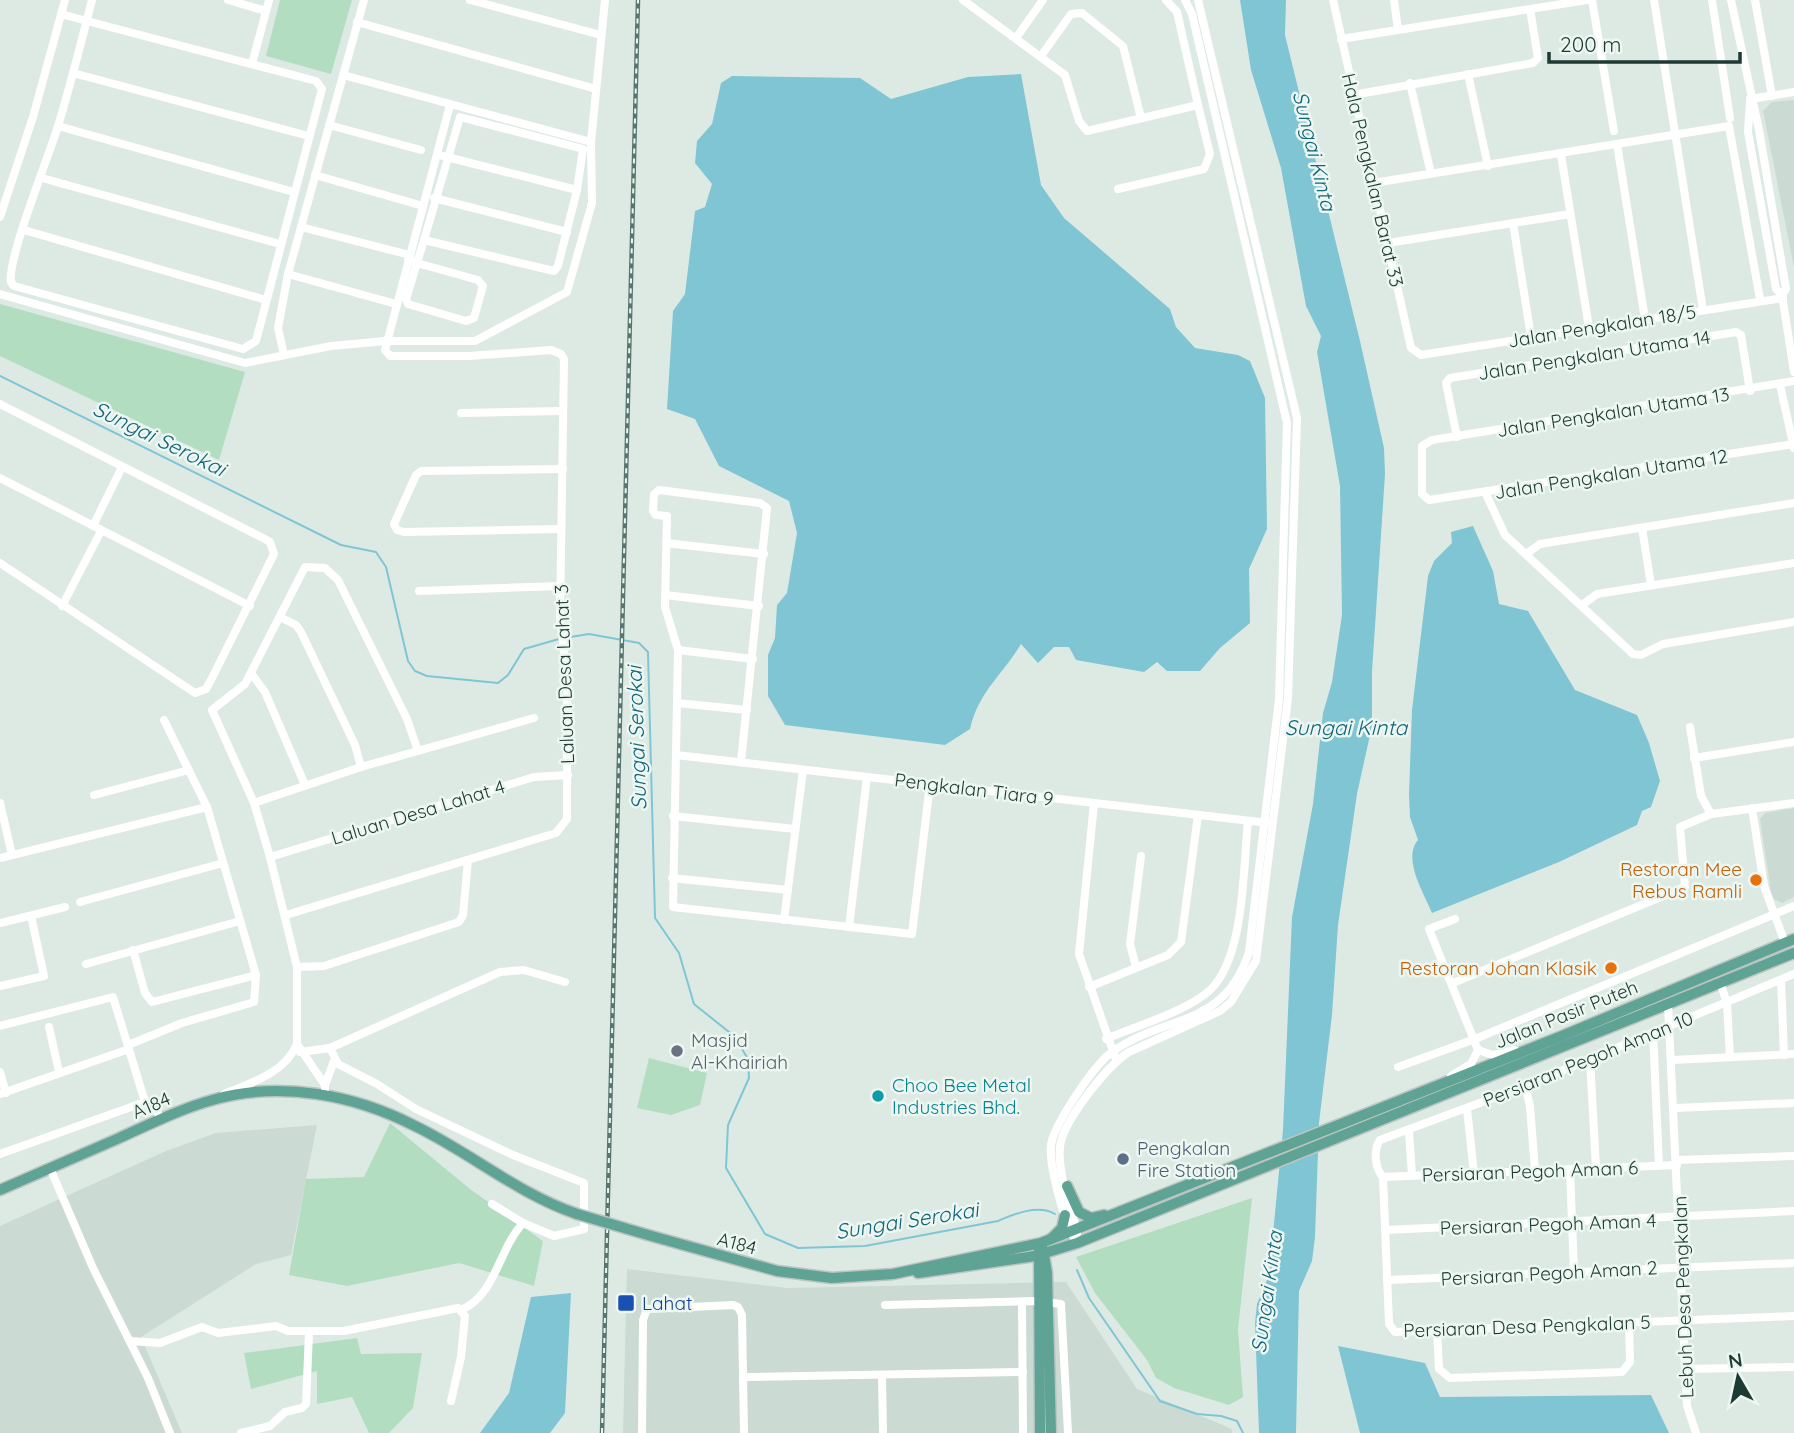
<svg xmlns="http://www.w3.org/2000/svg" width="1794" height="1433" font-family="Quicksand,sans-serif">
	<rect width="100%" height="100%" fill="#ddeae4"/>
	<g fill="#cbdad3">
		<path d="M1794,100V267L1763,111L1772,102Z"/>
		<path d="M1794,808V897L1782,903L1774,899L1771,892L1760,819L1765,813Z"/>
		<path d="M317,1125L291,1255L256,1264L141,1337L182,1433H0V1226L166,1151L216,1133Z"/>
		<path d="M627,1269L787,1288L1066,1282L1137,1389L1232,1429V1433H623Z"/>
	</g>
	<g fill="#b3ddc0">
		<path d="M280,0H352L331,74L266,56Z"/>
		<path d="M0,304L245,372L219,460L0,356Z"/>
		<path d="M649,1058L707,1073L700,1105L671,1115L637,1108Z"/>
		<path d="M390,1123L470,1189L543,1241L534,1286L459,1263L347,1286L289,1275L306,1179L364,1177Z"/>
		<path d="M1252,1198L1238,1330L1243,1397L1229,1405L1174,1388L1156,1378L1147,1360L1095,1293L1076,1257Z"/>
		<path d="M357,1338L361,1354L422,1353L413,1408L389,1433H369L352,1397L317,1404V1371L251,1389L244,1353Z"/>
	</g>
	<g fill="#80c5d4">
		<path d="M1240,0H1286L1285,35L1360,341L1384,448L1385,474L1372,672V726L1357,794L1338,925L1332,1015L1319,1123L1315,1237L1312,1261L1299,1291L1296,1433H1259L1255,1323L1257,1304L1269,1275L1283,1130L1292,917L1313,804L1323,713L1332,682L1342,615L1340,486L1317,352L1321,336L1306,306L1281,168L1251,70Z"/>
		<path d="M1021,74L1041,185L1064,218L1170,309L1176,327L1195,348L1238,355L1250,361L1265,398L1267,529L1249,569L1250,623L1220,648L1200,671H1167L1157,662L1144,672L1076,660L1069,647H1054L1038,663L1021,644C1002,676 979,691 970,729L945,745L785,725L768,696V655L775,638L777,605L787,593L797,533L789,501L719,466L695,419L667,409L673,311L685,294L695,211L705,207L712,184L695,163L697,141L712,124L721,83L732,76L860,78L891,99L968,77Z"/>
		<path d="M1473,526L1493,571L1499,604L1528,611L1575,690L1637,715L1649,743L1660,781L1651,807L1642,811L1637,825L1559,862L1432,913C1424,893 1402,859 1418,840L1410,817L1409,795L1412,710L1428,576L1434,561L1452,543L1451,532Z"/>
		<path d="M571,1293L565,1413L550,1433H480L509,1393L531,1297Z"/>
		<path d="M1338,1346L1425,1363L1440,1397L1651,1395L1669,1433H1360Z"/>
	</g>
	<g fill="none" stroke-linecap="round" stroke-linejoin="round">
		<g stroke="#80c5d4" stroke-width="2">
			<path d="M0,376L341,545L376,552L386,567L408,661L415,671L427,676L498,683L508,675L524,649L559,639"/>
			<path d="M564,638L589,634L639,643L648,652L655,918L679,953L694,1004L734,1036L748,1059L749,1078L728,1125L726,1168L765,1234L798,1248L865,1246L998,1221C1014,1214 1038,1204 1055,1214"/>
			<path d="M1077,1270L1089,1298L1160,1401L1197,1414L1221,1416L1237,1421L1243,1433"/>
		</g>
		<defs>
			<g id="major">
				<path d="M1067,1186L1079,1212L1091,1218L1104,1215"/>
				<path d="M0,1190C39,1173 78,1156 117,1139C150,1124 182,1108 216,1099C282,1081 354,1095 413,1125C470,1152 516,1193 577,1214"/>
				<path d="M648,1235L777,1271L832,1278L893,1274L1041,1243L1562,1036L1794,939"/>
				<path d="M1052,1238L1062,1228L1065,1215"/>
				<path d="M1043,1249L1047,1273L1051,1433"/>
				<path d="M1039,1250L1040,1433"/>
				<path d="M918,1273L1035,1256L1077,1243L1794,953"/>
			</g>
		</defs>
		<use href="#major" stroke="#bcc4c2" stroke-width="13"/>
		<g stroke="#fff" stroke-width="8">
			<path d="M228,0L266,11"/>
			<path d="M470,0L601,35"/>
			<path d="M963,0L1065,75L1079,121L1087,131L1198,105L1177,12L1166,0"/>
			<path d="M1333,0L1411,348L1421,355L1783,298"/>
			<path d="M1394,0L1398,30"/>
			<path d="M1592,0L1614,131"/>
			<path d="M1654,0L1703,310"/>
			<path d="M1712,0L1730,118"/>
			<path d="M1731,0L1759,130L1786,289L1782,295L1794,372"/>
			<path d="M1755,0L1772,96"/>
			<path d="M61,14L87,21L316,81L322,89L256,341L243,349L14,286L11,282C7,259 49,156 58,126C71,84 81,42 92,0"/>
			<path d="M357,22L596,89"/>
			<path d="M1016,38L1043,0"/>
			<path d="M1341,39L1587,0"/>
			<path d="M1041,56L1071,14L1082,13L1123,46L1141,118"/>
			<path d="M252,64L269,0"/>
			<path d="M73,73L309,136"/>
			<path d="M1468,74L1488,166"/>
			<path d="M343,75L591,142"/>
			<path d="M1410,83L1431,174"/>
			<path d="M1353,95L1533,63L1538,58L1530,9"/>
			<path d="M1750,99L1794,92"/>
			<path d="M1750,101L1748,132L1776,289L1782,295"/>
			<path d="M460,117L583,149L577,190L558,266L554,271L424,240Z"/>
			<path d="M329,125L421,150"/>
			<path d="M58,126L294,192"/>
			<path d="M1617,144L1645,319"/>
			<path d="M1561,155L1589,328"/>
			<path d="M443,156L577,190"/>
			<path d="M315,175L423,206"/>
			<path d="M42,178L280,244"/>
			<path d="M1373,183L1729,126L1760,299"/>
			<path d="M1118,189L1204,169L1210,154L1198,105"/>
			<path d="M434,198L567,232"/>
			<path d="M0,217L33,117L65,0"/>
			<path d="M1513,223L1531,337"/>
			<path d="M301,227L410,255"/>
			<path d="M24,230L266,300"/>
			<path d="M1388,243L1570,214"/>
			<path d="M408,260L417,263L478,280L483,286L474,318L466,321L408,304L406,299L424,240"/>
			<path d="M288,274L396,304"/>
			<path d="M0,294L245,363L331,346L386,341H475L567,292L592,203L591,142L605,0"/>
			<path d="M284,355L278,328L288,274L364,0"/>
			<path d="M1794,381L1432,440L1422,446V494L1429,500L1794,444"/>
			<path d="M1780,385L1794,448"/>
			<path d="M0,404L263,538L270,542L274,554L211,680L206,689L195,693L0,563"/>
			<path d="M461,413L563,411"/>
			<path d="M1457,437L1446,383L1450,378L1736,332L1741,335L1750,391"/>
			<path d="M0,478L250,606"/>
			<path d="M1486,494L1505,535L1633,654L1641,655L1663,644L1794,622"/>
			<path d="M93,526L122,467"/>
			<path d="M1642,528L1651,585"/>
			<path d="M561,529L404,532L397,530L394,524L416,475L421,471L563,469"/>
			<path d="M666,543L764,554"/>
			<path d="M1526,554L1540,544L1794,503"/>
			<path d="M419,591L561,586"/>
			<path d="M665,595L759,606"/>
			<path d="M1582,605L1597,594L1794,563"/>
			<path d="M62,606L101,531"/>
			<path d="M280,617L296,625L301,632L355,745L361,767"/>
			<path d="M678,650L753,659"/>
			<path d="M251,673L265,692L305,785"/>
			<path d="M677,703L747,710"/>
			<path d="M1690,727L1701,796L1711,814"/>
			<path d="M676,755L1269,823"/>
			<path d="M1694,758L1794,742"/>
			<path d="M741,762L767,508L760,503L659,490L654,494L653,511L656,515L667,516L665,607L678,650L673,907L912,934L930,784"/>
			<path d="M94,795L189,770"/>
			<path d="M0,803L12,855"/>
			<path d="M254,803L361,767L534,718"/>
			<path d="M1094,803L1079,954L1115,1057"/>
			<path d="M1752,808L1764,886L1785,943"/>
			<path d="M673,816L795,829"/>
			<path d="M270,857L534,777L568,775"/>
			<path d="M0,858L207,807"/>
			<path d="M672,878L788,890"/>
			<path d="M80,902L223,863"/>
			<path d="M286,915L556,833L567,819V679L560,617L564,359L561,354L551,350L469,356H390L385,350L450,105"/>
			<path d="M784,920L803,770"/>
			<path d="M0,923L65,907"/>
			<path d="M849,927L867,777"/>
			<path d="M133,950L145,993L152,1002L256,975"/>
			<path d="M86,964L240,921"/>
			<path d="M297,967L324,966L459,922L463,915L468,860"/>
			<path d="M1136,967L1130,944L1141,856"/>
			<path d="M1794,974L1525,1086L1380,1140C1373,1150 1375,1169 1383,1177L1389,1324L1395,1332L1794,1316"/>
			<path d="M1781,980L1784,1055"/>
			<path d="M1720,982L1727,1003L1730,1057"/>
			<path d="M1453,983L1685,887L1680,827L1711,814L1794,803"/>
			<path d="M0,986L44,976L31,916"/>
			<path d="M1089,987L1168,955L1181,942L1198,815"/>
			<path d="M1668,1004L1687,1406L1696,1433"/>
			<path d="M0,1026L113,997L145,1102L155,1108L161,1119"/>
			<path d="M49,1027L59,1072"/>
			<path d="M1653,1032L1659,1166"/>
			<path d="M1106,1039C1136,1026 1185,1012 1209,991C1245,959 1243,868 1248,821"/>
			<path d="M128,1045L182,1023L254,1002L256,975L207,807L164,720"/>
			<path d="M330,1048L500,972L524,970L565,982"/>
			<path d="M1478,1050L1493,1055L1515,1050"/>
			<path d="M300,1052L330,1048L338,1064L377,1084L416,1109L513,1155L584,1183V1229L554,1236L523,1223C498,1250 496,1295 461,1310"/>
			<path d="M1590,1059L1596,1168"/>
			<path d="M1673,1060L1794,1054"/>
			<path d="M1398,1067L1475,1039L1794,906"/>
			<path d="M0,1072L6,1093"/>
			<path d="M1451,1076L1471,1064L1478,1050L1429,929L1455,919"/>
			<path d="M325,1085L334,1061"/>
			<path d="M1525,1086L1530,1106L1535,1171"/>
			<path d="M0,1094L129,1049"/>
			<path d="M224,1094C251,1083 285,1073 297,1044"/>
			<path d="M325,1095V1085L297,1044V967L270,857L254,803L212,710L245,684L305,567L325,568L338,580L407,719L418,751"/>
			<path d="M1675,1108L1794,1103"/>
			<path d="M1467,1109L1474,1173"/>
			<path d="M1409,1131L1412,1175"/>
			<path d="M0,1154L145,1102"/>
			<path d="M1677,1160L1794,1156"/>
			<path d="M50,1168L93,1268L148,1378L170,1433"/>
			<path d="M1570,1169L1574,1273"/>
			<path d="M1383,1177L1677,1165"/>
			<path d="M492,1204L523,1223"/>
			<path d="M1385,1230L1794,1211"/>
			<path d="M1077,1233C1072,1207 1057,1174 1060,1147C1062,1123 1107,1065 1129,1052L1220,1011L1231,1002L1256,961L1288,698L1297,418L1198,0"/>
			<path d="M1077,1243C1065,1225 1046,1160 1052,1140C1059,1118 1094,1065 1112,1052C1167,1013 1224,1029 1249,952L1279,699L1287,423L1192,14L1185,0"/>
			<path d="M1387,1280L1794,1263"/>
			<path d="M1022,1302L1023,1433"/>
			<path d="M885,1305L1037,1301L1061,1304L1068,1433"/>
			<path d="M1437,1330L1439,1369L1450,1378L1622,1372L1630,1362L1629,1322"/>
			<path d="M130,1341L160,1343L202,1327L218,1333L276,1326L288,1331H344L458,1308L465,1316L461,1357L451,1401"/>
			<path d="M1686,1369L1794,1367"/>
			<path d="M882,1375L883,1433"/>
			<path d="M744,1377L1023,1372"/>
			<path d="M241,1433L270,1426L285,1412L302,1408L306,1404L309,1333"/>
			<path d="M642,1433L643,1320L647,1309L733,1305L738,1307L742,1315L744,1433"/>
		</g>
		<use href="#major" stroke="#5ea393" stroke-width="10"/>
		<defs>
			<path id="rail" d="M602,1433L638,0"/>
		</defs>
		<use href="#rail" stroke="#57766f" stroke-width="4.5"/>
		<use href="#rail" stroke="#edf7f2" stroke-width="2" stroke-dasharray="5" stroke-linecap="butt"/>
		<defs>
			<path id="major-bridge" d="M577,1214L648,1235"/>
		</defs>
		<use href="#major-bridge" stroke="#bcc4c2" stroke-width="13" stroke-linecap="butt"/>
		<use href="#major-bridge" stroke="#5ea393" stroke-width="10"/>
	</g>
	<g fill="#e8710a" stroke="#edf7f2" stroke-width="2.5">
		<circle cx="1756" cy="880" r="7"/>
		<circle cx="1611" cy="968" r="7"/>
	</g>
	<circle fill="#6b7280" stroke="#edf7f2" stroke-width="2.5" cx="677" cy="1051" r="7"/>
	<circle fill="#0f9aa8" stroke="#edf7f2" stroke-width="2.5" cx="878" cy="1096" r="7"/>
	<circle fill="#5c6f8a" stroke="#edf7f2" stroke-width="2.5" cx="1123" cy="1159" r="7"/>
	<rect fill="#1a4fb4" stroke="#edf7f2" stroke-width="2.5" x="617" y="1294" width="18" height="18" rx="3.5"/>
	<g text-anchor="middle" stroke-width="5" stroke-linejoin="round" paint-order="stroke">
		<g font-size="19" fill="#1e3a33" stroke="#edf7f2">
			<text transform="translate(1373 180) rotate(77)" y="7">Hala Pengkalan Barat 33</text>
			<text transform="translate(1602 326) rotate(-9)" y="7">Jalan Pengkalan 18/5</text>
			<text transform="translate(1594 355) rotate(-9)" y="7">Jalan Pengkalan Utama 14</text>
			<text transform="translate(1613 412) rotate(-9)" y="7">Jalan Pengkalan Utama 13</text>
			<text transform="translate(1611 474) rotate(-9)" y="7">Jalan Pengkalan Utama 12</text>
			<text transform="translate(564 674) rotate(-92)" y="7">Laluan Desa Lahat 3</text>
			<text transform="translate(974 789) rotate(7)" y="7">Pengkalan Tiara 9</text>
			<text transform="translate(418 812) rotate(-17)" y="7">Laluan Desa Lahat 4</text>
			<text transform="translate(1566 1014) rotate(-22)" y="7">Jalan Pasir Puteh</text>
			<text transform="translate(1588 1059) rotate(-22)" y="7">Persiaran Pegoh Aman 10</text>
			<text transform="translate(151 1105) rotate(-23)" y="7">A184</text>
			<text transform="translate(1530 1171) rotate(-2)" y="7">Persiaran Pegoh Aman 6</text>
			<text transform="translate(1548 1224) rotate(-2)" y="7">Persiaran Pegoh Aman 4</text>
			<text transform="translate(737 1243) rotate(15)" y="7">A184</text>
			<text transform="translate(1549 1273) rotate(-3)" y="7">Persiaran Pegoh Aman 2</text>
			<text transform="translate(1683 1297) rotate(-92)" y="7">Lebuh Desa Pengkalan</text>
			<text transform="translate(1527 1326) rotate(-2)" y="7">Persiaran Desa Pengkalan 5</text>
		</g>
		<g font-size="19" fill="#c56008" stroke="#edf7f2" text-anchor="end">
			<text x="1742" y="876">Restoran Mee<tspan x="1742" dy="22">Rebus Ramli</tspan></text>
			<text x="1597" y="975">Restoran Johan Klasik</text>
		</g>
		<g font-size="19" fill="#5b616d" stroke="#edf7f2" text-anchor="start">
			<text x="691" y="1047">Masjid<tspan x="691" dy="22">Al-Khairiah</tspan></text>
		</g>
		<g font-size="19" fill="#0d838f" stroke="#edf7f2" text-anchor="start">
			<text x="892" y="1092">Choo Bee Metal<tspan x="892" dy="22">Industries Bhd.</tspan></text>
		</g>
		<g font-size="19" fill="#4e5e75" stroke="#edf7f2" text-anchor="start">
			<text x="1137" y="1155">Pengkalan<tspan x="1137" dy="22">Fire Station</tspan></text>
		</g>
		<g font-size="19" fill="#164399" stroke="#edf7f2" text-anchor="start">
			<text x="642" y="1310">Lahat</text>
		</g>
		<g font-size="21" font-style="italic" fill="#156579" stroke="#edf7f2">
			<text transform="translate(1314 151) rotate(76)" y="7">Sungai Kinta</text>
			<text transform="translate(159 439) rotate(26)" y="7">Sungai Serokai</text>
			<text x="1346" y="735">Sungai Kinta</text>
			<text transform="translate(637 738) rotate(-92)" y="7">Sungai Serokai</text>
			<text transform="translate(907 1221) rotate(-9)" y="7">Sungai Serokai</text>
			<text transform="translate(1267 1292) rotate(-82)" y="7">Sungai Kinta</text>
		</g>
	</g>
	<g transform="translate(1738 1377) rotate(351)" stroke="#edf7f2" stroke-width="5" paint-order="stroke">
	<path d="M0-5L12 26L0 18L-12 26Z" fill="#1e3a33"/>
	<text y="-10" font-size="19" font-weight="bold" text-anchor="middle" fill="#1e3a33">N</text>
	</g>
	<path d="M1549 52v10h191v-10" fill="none" stroke="#1e3a33" stroke-width="3.5"/>
	<text x="1560" y="52" font-size="21" fill="#1e3a33" stroke="#edf7f2" stroke-width="5" paint-order="stroke">200 m</text>
</svg>
